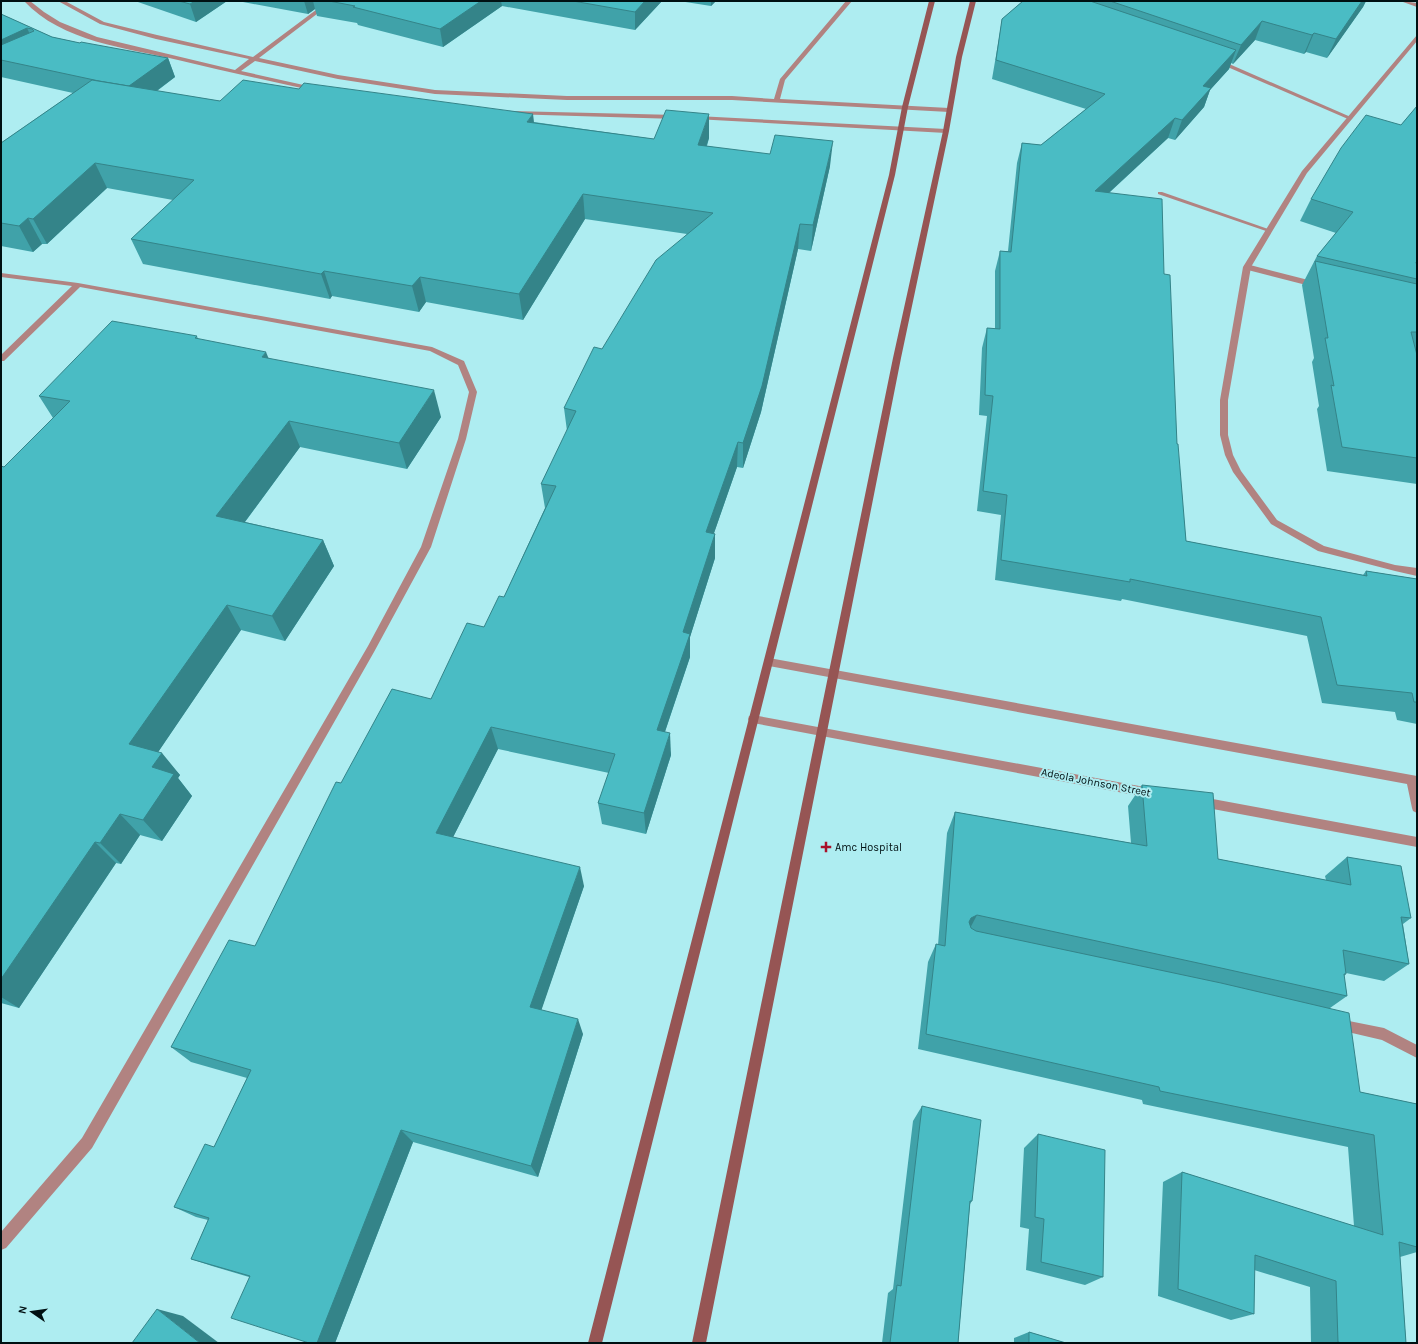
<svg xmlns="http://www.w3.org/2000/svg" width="1418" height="1344" font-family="Karla,sans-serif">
	<rect width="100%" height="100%" fill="#aeedf1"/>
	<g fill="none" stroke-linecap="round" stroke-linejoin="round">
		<g fill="#b18381" fill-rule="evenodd">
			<path d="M1216,60H1220L1353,118L1348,119L1216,62Z"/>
			<path d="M1158,192H1162L1271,230L1266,231L1158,194Z"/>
			<path d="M1244,265H1250L1320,283L1321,285L1317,287H1314L1244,269Z"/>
		</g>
		<g fill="#b18381" fill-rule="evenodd">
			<path d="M24,1H30L44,12L60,22L97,37L235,70L249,59L156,39L100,24L58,1H65L104,22L157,35L253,57L328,1H334L259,58L338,75L435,90L567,96H732L774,99L780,79L846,1H852L785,80L780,99L949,108L952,110L949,112L732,100H567L435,94L338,79L255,61L241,71L317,88V90L315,91C269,81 224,71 178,60C127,48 62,42 24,1Z"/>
			<path d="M1402,1L1417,3V7L1403,2Z"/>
			<path d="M1417,35V41L1307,173L1251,267L1228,400V435L1233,455L1241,471L1277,520L1324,546L1395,565L1417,568V576L1395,571L1318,551L1271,524L1233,472L1225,455L1220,435V400L1243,267L1302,171Z"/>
			<path d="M511,111L677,115L680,117L677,119L509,114V112Z"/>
			<path d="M697,116L946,129L949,131L946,133L695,119V117Z"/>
			<path d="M1,273L78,283L432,347L464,361L477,392L466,439L431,547L374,652L92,1148L6,1248L1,1250V1232L82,1138L368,646L421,547L458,439L469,392L458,365L430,351L80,287L4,361H1V355L72,286L1,277Z"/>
			<path d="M769,658L1417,776V813L1413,811L1412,808L1407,784L769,666L765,665L764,662L765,659Z"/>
			<path d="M753,715L1150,788L1154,790L1155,793L1154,796L1150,798L753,723L749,722L748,719L749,716Z"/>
			<path d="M1202,797L1417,837V847L1202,807L1198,805L1197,802L1198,799Z"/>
			<path d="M1339,1019L1384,1028L1417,1045V1058L1382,1040L1335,1029L1333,1025L1335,1021Z"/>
		</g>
		<g fill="#965554" fill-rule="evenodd">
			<path d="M929,1H935L908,107L895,175L602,1343H588L889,175L902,107Z"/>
			<path d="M970,1H976L962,57L949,131L901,358L706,1343H692L893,358L943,131L956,57Z"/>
		</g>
	</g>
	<g fill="#40a2a9">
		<path d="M135,1H227L196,22Z"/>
		<path d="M243,1H662L635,30L502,6L443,47L358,25L357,23L317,16L315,9L308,14L243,2Z"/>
		<path d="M679,1H716L711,6Z"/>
		<path d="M1023,1H1366L1363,7L1327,58L1306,52L1304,54L1255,40L1233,64L1231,63L1229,69L1210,90L1204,107L1175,140L1168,138L1109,193L1164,274L1177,444L1186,541L1363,575L1366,571L1417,579V724L1397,720L1395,712L1322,703L1307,636L1122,599L1121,601L995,580L1001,515L977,511L987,416L979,415L982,348L987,328L995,329V271L1000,251H1008L1017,163L1022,143L1041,145L1086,109L992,79L999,38L1002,19Z"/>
		<path d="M1,14L52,37L80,43L168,58L175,77L157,91L220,101L299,89L534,122L654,139L709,138L707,146L830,166L811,251L798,249L761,412L743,468L737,467L714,533L715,534V558L690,637V657L665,732L671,755L646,834L602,824L598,803L609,773L498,749L453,837L584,886L541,1010L583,1034L538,1177L413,1142L335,1343H309L249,1277L212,1266L191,1259L208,1220L196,1217L174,1207L214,1147L247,1078L191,1062L171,1047L255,946L341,783L431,699L484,627L504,597L545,508L541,484L567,431L564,408L602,349L687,234L585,219L523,320L426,302L419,312L332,296L330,299L143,264L131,239L173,200L107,188L47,244H42L33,252L1,246V143L73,93L1,77Z"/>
		<path d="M1417,106V484L1327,471L1317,409L1319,406L1312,362L1314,358L1302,285L1317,256L1336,233L1300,221L1311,199L1401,125Z"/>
		<path d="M197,336L198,339L269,359L441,417L407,469L300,447L245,522L323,540L334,566L285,641L241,630L158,752L180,775L178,778L192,796L162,841L140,835L121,864L116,863L19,1008L1,1003V466L4,467L53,418L39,396Z"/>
		<path d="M1142,785L1218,859L1326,880L1325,876L1347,857L1411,918L1403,924L1409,964L1384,981L1346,973V974L1344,976L1347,996L1330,1008L1360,1092L1417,1104V1252L1400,1257L1406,1343H1311L1310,1287L1254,1270V1314L1231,1320L1158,1296L1163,1182L1182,1172L1354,1226L1348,1147L1143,1104L1142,1100L918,1049L928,962L936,944L938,945L947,833L955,812L1131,843L1128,806Z"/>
		<path d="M922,1106L972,1201L970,1204L958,1343H882L888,1293L893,1289L913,1121Z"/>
		<path d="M1038,1134L1103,1277L1085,1285L1026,1270L1029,1229L1020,1227L1024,1148Z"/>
		<path d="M1029,1332L1066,1343H1014V1338Z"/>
	</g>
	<g fill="#348489">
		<path d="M195,1H227L196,22L190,4Z"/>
		<path d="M304,1H313L315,9L308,14Z"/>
		<path d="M481,1H501L502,6L443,47L440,29Z"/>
		<path d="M645,1H662L635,30V12Z"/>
		<path d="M711,1H716L711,6Z"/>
		<path d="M1362,1H1366L1363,7L1327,58L1336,39Z"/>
		<path d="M1262,21L1255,40L1233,64L1241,45Z"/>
		<path d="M27,28L36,47L1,60V40Z"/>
		<path d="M1314,33L1306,52L1304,54L1312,35Z"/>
		<path d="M1236,50L1229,69L1210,90L1204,107L1175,140L1182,120L1203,86Z"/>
		<path d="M168,58L175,77L136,106L127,87Z"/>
		<path d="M533,114L536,139L527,122Z"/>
		<path d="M709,114V138L698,170V145Z"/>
		<path d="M1175,118L1168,138L1089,211L1095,191Z"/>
		<path d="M833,141L830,166L811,251L813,225Z"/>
		<path d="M95,163L107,188L47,244L33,219Z"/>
		<path d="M583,194L585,219L523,320L519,294Z"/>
		<path d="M28,218L42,244L33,252L19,226Z"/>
		<path d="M800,224L798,249L761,412L743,468V443Z"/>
		<path d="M324,271L332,296L330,299L321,274Z"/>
		<path d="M420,277L426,302L419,312L412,286Z"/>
		<path d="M266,352L277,379L262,357Z"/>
		<path d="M434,390L441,417L407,469L399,443Z"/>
		<path d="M289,421L300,447L230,542L216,516Z"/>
		<path d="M738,442L737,467L706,556V532Z"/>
		<path d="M715,534V558L690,637V657L658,752L657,730L683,632Z"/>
		<path d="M323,540L334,566L285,641L272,616Z"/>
		<path d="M227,605L241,630L148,767L129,744Z"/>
		<path d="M491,727L498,749L445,853L436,833Z"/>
		<path d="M670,733L671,755L646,834L644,813Z"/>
		<path d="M162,753L180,775L178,778L192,796L162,841L143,820L152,767Z"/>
		<path d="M120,814L140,835L121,864L100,843Z"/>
		<path d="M95,842L116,863L19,1008L1,997V979Z"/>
		<path d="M580,867L584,886L537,1023L530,1007Z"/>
		<path d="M977,915L967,934L960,940L971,918Z"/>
		<path d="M578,1019L583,1034L538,1177L531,1166Z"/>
		<path d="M401,1130L413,1142L335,1343H317Z"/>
		<path d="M157,1309L183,1316L219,1343H200Z"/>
	</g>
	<g fill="#4abcc4" stroke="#348489">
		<path d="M179,1H195L190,4Z"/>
		<path d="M329,1H481L440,29L353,7L355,6Z"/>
		<path d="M573,1H645L635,12Z"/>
		<path d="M1023,1H1090L1236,50L1203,86L1211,88L1182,120L1175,118L1095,191L1162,199L1164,274L1170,275L1177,444H1178L1186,541L1367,576L1366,571L1417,579V702H1414L1412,693L1337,685L1321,617L1130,579V582L1001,560L1007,495L983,491L993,396L985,395L987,328L1000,329V251L1011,252L1022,143L1041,145L1105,94L996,60L1002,19Z"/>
		<path d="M1110,1H1362L1336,39L1314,33L1312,35L1262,21L1241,45Z"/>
		<path d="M1,14L52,37L80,43L81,42L168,58L129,86L99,81L1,60V45L34,31L32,29L27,28L1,40Z"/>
		<path d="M92,80L220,101L243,80L299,89L304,83L533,114L527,122L654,139L666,110L709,114L698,145L770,154L775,135L833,141L813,225L800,224L762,386L743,443L738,442L706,532L715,534L683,632L690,634L657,730L670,733L644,813L598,803L615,754L491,727L436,833L580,867L530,1007L578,1019L531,1166L401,1130L317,1343H309L231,1318L250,1276L191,1259L209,1218L174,1207L205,1144L214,1147L251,1070L171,1047L229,940L255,946L336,782L341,783L392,689L431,699L467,623L484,627L499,596L504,597L556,486L541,484L576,411L564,408L594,347L602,349L656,260L713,213L583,194L519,294L420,277L412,286L324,271L321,274L131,239L194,180L95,163L33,219L28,218L19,226L1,223V143Z"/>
		<path d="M1417,106V263L1416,262L1417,266V279L1317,256L1353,212L1311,199L1341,148L1366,115L1401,125Z"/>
		<path d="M1315,261L1417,284V332H1411L1417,355V458L1342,447L1331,385L1334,386L1325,338H1328Z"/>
		<path d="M112,321L197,336L195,338L266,352L262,357L434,390L399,443L289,421L216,516L323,540L272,616L227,605L129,744L162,753L152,767L174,774L143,820L120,814L100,843L95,842L1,979V466L4,467L70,401L39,396Z"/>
		<path d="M1142,785L1213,793L1218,859L1351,885L1347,857L1401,866L1411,918L1401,917L1409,964L1343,950L1346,974H1344L1347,996L1221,968L977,915L971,918L969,922L971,928L976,931L1221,983L1349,1013L1360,1092L1417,1104V1247L1399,1242L1406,1343H1342L1338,1342L1336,1281L1255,1255L1254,1314L1178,1289L1182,1172L1383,1235L1374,1135L1160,1091L1159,1087L926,1034L936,944L945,946L955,812L1147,846Z"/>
		<path d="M922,1106L981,1120L972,1201H970L958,1343H890L897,1285L901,1286Z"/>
		<path d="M1038,1134L1105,1150L1103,1277L1041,1262L1044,1219L1035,1217Z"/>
		<path d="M157,1309L200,1343H132Z"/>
		<path d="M1029,1332L1066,1343H1029Z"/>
	</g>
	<path fill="#a81029" stroke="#aeedf1" stroke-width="1.5" d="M824 841h4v4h4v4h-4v4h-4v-4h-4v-4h4z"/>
	<g text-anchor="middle" stroke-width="4" stroke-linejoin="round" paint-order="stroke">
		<g font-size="11" fill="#001012" stroke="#aeedf1">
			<text transform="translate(1096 782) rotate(11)" y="4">Adeola Johnson Street</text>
		</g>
		<g font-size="11" fill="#001012" stroke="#aeedf1" text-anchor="start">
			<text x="835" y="851">Amc Hospital</text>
		</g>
	</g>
	<rect width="1418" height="1344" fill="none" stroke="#001012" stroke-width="4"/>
	<g transform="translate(32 1312) rotate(283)" stroke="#aeedf1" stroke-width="3" paint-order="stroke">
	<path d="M0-3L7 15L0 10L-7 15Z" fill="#001012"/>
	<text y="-6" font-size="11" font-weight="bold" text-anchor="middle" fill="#001012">N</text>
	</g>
</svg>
